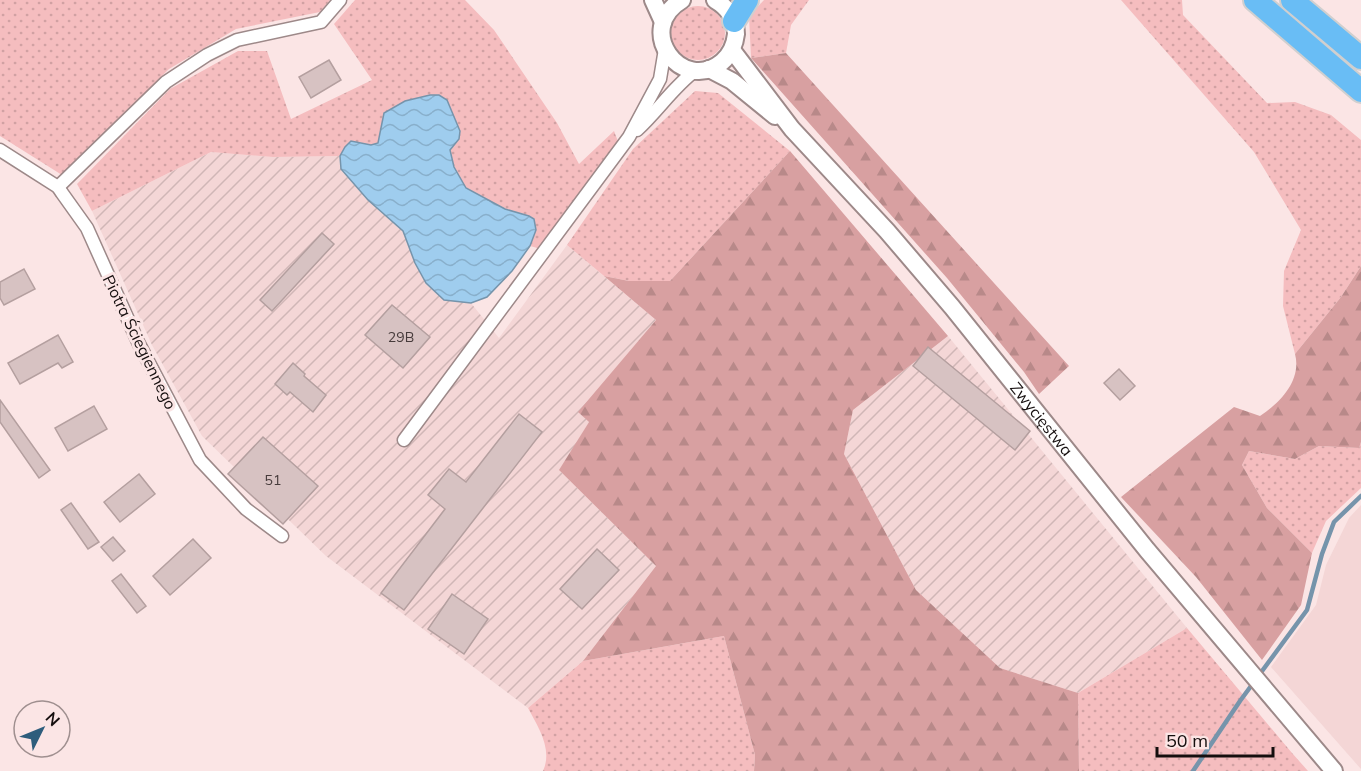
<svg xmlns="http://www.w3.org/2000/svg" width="1361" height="771" font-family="Mulish,sans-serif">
	<defs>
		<pattern id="industrial-furrows" width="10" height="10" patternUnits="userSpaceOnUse" patternTransform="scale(1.5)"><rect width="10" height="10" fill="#f4d6d6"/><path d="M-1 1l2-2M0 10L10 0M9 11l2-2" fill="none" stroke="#d0b6b6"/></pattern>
		<pattern id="grass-dots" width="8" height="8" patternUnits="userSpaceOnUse" patternTransform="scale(1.5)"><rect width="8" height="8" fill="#f5bdbf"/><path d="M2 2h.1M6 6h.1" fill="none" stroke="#d1a1a3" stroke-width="1.8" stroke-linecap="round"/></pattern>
		<pattern id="forest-firs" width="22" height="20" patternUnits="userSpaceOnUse" patternTransform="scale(1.5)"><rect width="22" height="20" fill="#d8a0a1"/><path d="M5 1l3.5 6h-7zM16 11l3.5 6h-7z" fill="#b88989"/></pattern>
		<pattern id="water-waves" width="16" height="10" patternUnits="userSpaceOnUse" patternTransform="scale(1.5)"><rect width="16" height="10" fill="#9fcdee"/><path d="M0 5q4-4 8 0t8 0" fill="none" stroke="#88afcb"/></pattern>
	</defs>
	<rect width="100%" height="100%" fill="#fbe5e5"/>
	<path fill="#f4d6d6" d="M1361,505V769L1271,667L1316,605L1326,565L1349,518Z"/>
	<g fill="url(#industrial-furrows)">
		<path d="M211,152L273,157L340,156L341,170L368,200L403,231L415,263L426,283L444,300L471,303L499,338L567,245L656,320L579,412L589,422L560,471L656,566L583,661L528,708L326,556L202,436L152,345L92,211Z"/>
		<path d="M948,336L1187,628L1078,693L1000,668L916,590L844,454L853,410Z"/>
	</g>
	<g fill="url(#grass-dots)">
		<path d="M0,0H330L320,12L236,29L169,69L62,175L0,136Z"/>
		<path d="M355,0H465L494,30L557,123L579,164L614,131L619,144L541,249L530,246L536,230L534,219L530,216L505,209L466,188L454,167L450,149L459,139L430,95L405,101L384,113L378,143L371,145L351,141L345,147L340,156L273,157L211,152L92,211L77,184L170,89L238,51H267L291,119L372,80L334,24Z"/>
		<path d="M764,0H809L791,25L786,53L751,58L749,16Z"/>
		<path d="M1121,0H1182L1183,15L1267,103L1295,102L1331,115L1361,140V266L1341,297L1295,354L1283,306L1284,271L1301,230L1254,152Z"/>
		<circle cx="698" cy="33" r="27"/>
		<path d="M695,91L718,93L790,151L670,281H629L604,276L567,245L633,149Z"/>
		<path d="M1361,442V488L1326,521L1312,553L1267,508L1242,465L1249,451L1295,459L1319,446L1359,448Z"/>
		<path d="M1187,628L1292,753L1308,771H1079L1078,693Z"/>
		<path d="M724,636L755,755L754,771H543C553,749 538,727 528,708L583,661Z"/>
	</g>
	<g fill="url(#forest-firs)">
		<path d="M786,53L1069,366L1039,394L1024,372L947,278L751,58Z"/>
		<path d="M790,151L948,336L853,410L844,454L916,590L1000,668L1078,693L1079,771H754L755,755L724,636L583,661L656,566L559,470L589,422L578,412L656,320L604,276L629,281H670Z"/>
		<path d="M1361,266V442L1359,448L1319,446L1295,459L1249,451L1242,465L1267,508L1312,553L1301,605L1262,660L1196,577L1121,497L1234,407L1260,416C1280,403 1302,380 1295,354L1341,297Z"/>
	</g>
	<path fill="url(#water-waves)" stroke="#7694ab" stroke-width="1.5" d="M430,95H439L447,100L460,131L459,139L450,150L454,167L466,188L505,209L529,216L534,219L536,230L530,246L512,271L487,297L471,303L444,300L426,283L415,263L403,231L368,200L341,169L340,156L345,147L351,141L371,145L378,143L384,113L405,101Z"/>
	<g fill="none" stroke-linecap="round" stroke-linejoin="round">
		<path stroke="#7694ab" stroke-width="4.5" d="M1193,771L1240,701L1307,610L1322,554L1334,522L1361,496"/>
	</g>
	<g fill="#d7c2c2" stroke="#b49f9f" stroke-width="1.5">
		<path d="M329,60L341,80L311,98L299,77Z"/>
		<path d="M322,233L334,244L272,311L260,300Z"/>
		<path d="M24,269L35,289L4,305L0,298V282Z"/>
		<path d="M392,305L430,337L403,368L365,335Z"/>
		<path d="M58,335L73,362L62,368L58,363L20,384L8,363Z"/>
		<path d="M928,347L1030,431L1015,450L913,366Z"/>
		<path d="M293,363L305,374L304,376L326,395L313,412L290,392L287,395L275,384Z"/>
		<path d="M1119,369L1135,386L1120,400L1104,383Z"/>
		<path d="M0,400L50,470L39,478L0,422Z"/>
		<path d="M94,406L107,429L68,451L55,428Z"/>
		<path d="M519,414L542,432L404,610L381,593L445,509L428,495L449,469L466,482Z"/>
		<path d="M263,437L318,486L283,524L228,474Z"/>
		<path d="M139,474L155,494L120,522L104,502Z"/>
		<path d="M71,503L99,542L88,549L61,510Z"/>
		<path d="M113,537L125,551L113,561L101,547Z"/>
		<path d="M193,539L211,558L170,595L153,576Z"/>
		<path d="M597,549L619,570L582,609L560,589Z"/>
		<path d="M121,574L146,606L137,613L112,581Z"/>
		<path d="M452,594L488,619L464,654L428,629Z"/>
	</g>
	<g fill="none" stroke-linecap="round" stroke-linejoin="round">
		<defs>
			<g id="street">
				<path d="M637,130C658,111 673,87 696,70"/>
				<path d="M0,150L58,187L62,193L87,228L139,344L200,460L246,509L282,536"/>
				<path d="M58,187L166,82L207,55L237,40L321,22L340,0"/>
				<path d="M404,440L629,137L660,79L665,49"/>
			</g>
			<g id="secondary">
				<path d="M653,0L663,22"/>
				<path d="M682,0C633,29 682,95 722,62C730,55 735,44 736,34C736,19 727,7 715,0"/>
				<path id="s1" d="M732,50L792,129L887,231L952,307L1147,550L1334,771"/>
				<path d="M709,69L732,81L775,116"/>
			</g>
			<g id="highway">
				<path d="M1255,0L1361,91"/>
				<path d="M1292,0L1361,58"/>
				<path d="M734,21L747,0"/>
			</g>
		</defs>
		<use href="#street" stroke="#9d8989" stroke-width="15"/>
		<use href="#secondary" stroke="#9d8989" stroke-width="20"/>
		<use href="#highway" stroke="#d0cfcf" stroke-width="26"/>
		<use href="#street" stroke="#fff" stroke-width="12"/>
		<use href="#secondary" stroke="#fff" stroke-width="16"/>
		<use href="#highway" stroke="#69bdf5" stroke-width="22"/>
	</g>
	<g text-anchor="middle" stroke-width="6" stroke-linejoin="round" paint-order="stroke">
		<g font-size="14" fill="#463b3b">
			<text x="401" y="342">29B</text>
			<text x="273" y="485">51</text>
		</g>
		<g font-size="16" fill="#150e0e" stroke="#fbe5e5">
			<text transform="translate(140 342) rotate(64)" y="6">Piotra Ściegiennego</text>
			<text dy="6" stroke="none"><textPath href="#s1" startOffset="482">Zwycięstwa</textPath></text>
		</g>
	</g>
	<g transform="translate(42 729) rotate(47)"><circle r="28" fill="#fbe5e5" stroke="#9f8f8f" stroke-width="1.5"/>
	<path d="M0-4.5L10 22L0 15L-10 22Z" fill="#2e5d7c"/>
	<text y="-9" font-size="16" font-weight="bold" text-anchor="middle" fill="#150e0e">N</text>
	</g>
	<path d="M1157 747v9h116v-9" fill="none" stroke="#150e0e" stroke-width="3"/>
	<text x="1166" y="747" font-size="18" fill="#150e0e" stroke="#fbe5e5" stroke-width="4.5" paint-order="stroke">50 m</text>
</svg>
